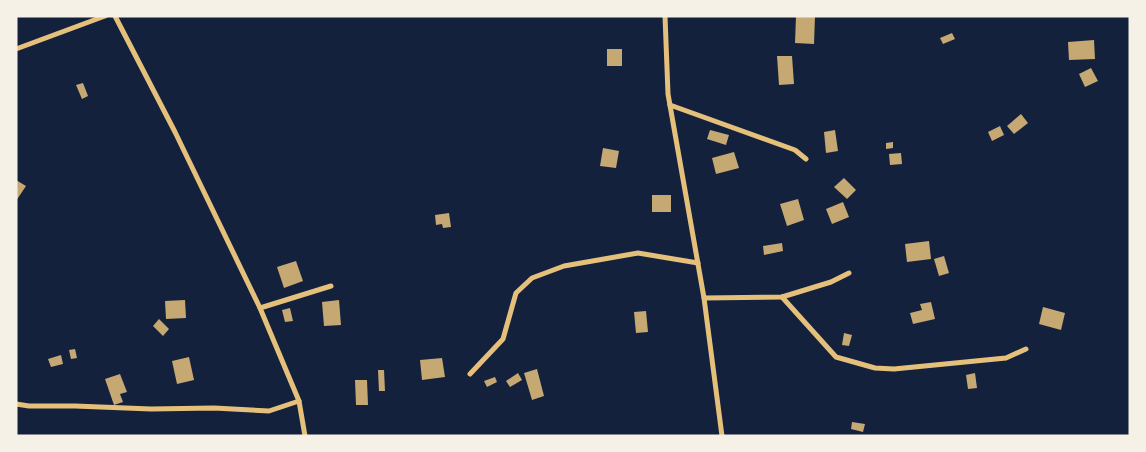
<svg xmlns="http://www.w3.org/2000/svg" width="1146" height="452" font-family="Helvetica,sans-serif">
	<rect width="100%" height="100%" fill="#14213d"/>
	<g fill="#c6a872">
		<path d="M796,16H815L814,44L795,43Z"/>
		<path d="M952,33L955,39L943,44L940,38Z"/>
		<path d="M1094,40L1095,59L1069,60L1068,42Z"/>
		<rect x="607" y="49" width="15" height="17"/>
		<path d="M777,56H792L794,84L779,85Z"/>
		<path d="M1091,68L1098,81L1085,87L1079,74Z"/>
		<path d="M83,83L88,96L82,99L76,85Z"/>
		<path d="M1021,114L1028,123L1014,134L1007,126Z"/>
		<path d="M1000,126L1004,135L992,141L988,132Z"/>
		<path d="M710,130L729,135L726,145L707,139Z"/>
		<path d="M835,130L838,151L826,153L824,132Z"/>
		<path d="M893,142V148L886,149V143Z"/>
		<path d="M603,148L619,151L616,168L600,166Z"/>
		<path d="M734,152L739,168L716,174L712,158Z"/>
		<path d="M901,153L902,164L890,165L889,154Z"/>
		<path d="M844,178L856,190L847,199L834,187Z"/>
		<path d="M16,180L26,186L16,201Z"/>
		<rect x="652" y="195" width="19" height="17"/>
		<path d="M798,199L804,220L787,226L780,204Z"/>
		<path d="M843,202L849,217L832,224L826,209Z"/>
		<path d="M449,213L451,227L443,228L442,224L436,225L435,215Z"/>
		<path d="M929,241L931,259L907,262L905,244Z"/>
		<path d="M782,243L783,251L764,255L763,246Z"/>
		<path d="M944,256L949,273L939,276L934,259Z"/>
		<path d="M296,261L303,281L284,288L277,267Z"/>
		<path d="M185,300L186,318L166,319L165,301Z"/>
		<path d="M339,300L341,325L324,326L322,302Z"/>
		<path d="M931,302L935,319L913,324L910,313L922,310L920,304Z"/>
		<path d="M1043,307L1065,313L1061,330L1039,324Z"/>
		<path d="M290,308L293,321L285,322L282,310Z"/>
		<path d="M646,311L648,332L636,333L634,312Z"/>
		<path d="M159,319L169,329L163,336L153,326Z"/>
		<path d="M844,333L852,335L849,346L842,345Z"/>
		<path d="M75,349L77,358L71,359L69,350Z"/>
		<path d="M61,355L63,364L51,367L48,359Z"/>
		<path d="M189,357L194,380L177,384L172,361Z"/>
		<path d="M442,358L445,377L422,380L420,360Z"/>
		<path d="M537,369L544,396L532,400L524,373Z"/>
		<path d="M378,370H384L385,391H379Z"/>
		<path d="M518,373L522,380L510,387L506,381Z"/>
		<path d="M975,373L977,388L968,389L966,375Z"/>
		<path d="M120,374L127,392L120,394L123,402L114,405L105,379Z"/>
		<path d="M495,377L497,382L487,387L484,381Z"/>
		<path d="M355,380H367L368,405H356Z"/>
		<path d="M852,422L865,424L863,432L851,429Z"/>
	</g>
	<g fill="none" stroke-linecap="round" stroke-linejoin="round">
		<g stroke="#e5c07b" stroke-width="5">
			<path d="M115,16L175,132L260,308L299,401L305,436"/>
			<path d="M665,16L668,94L704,298L722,436"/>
			<path d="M16,49L105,16"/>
			<path d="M670,105L795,150L806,159"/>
			<path d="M782,297L836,357L875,368L894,369L1006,358L1026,349"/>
			<path d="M704,298L782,297L831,282L849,273"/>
			<path d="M260,308L331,286"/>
			<path d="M470,374L503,339L516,293L532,278L564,266L638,253L698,263"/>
			<path d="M16,404L29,406H75L151,409L214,408L269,411L299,401"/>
		</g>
	</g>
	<rect width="1146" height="452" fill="none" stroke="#f6f1e7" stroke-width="35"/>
</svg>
